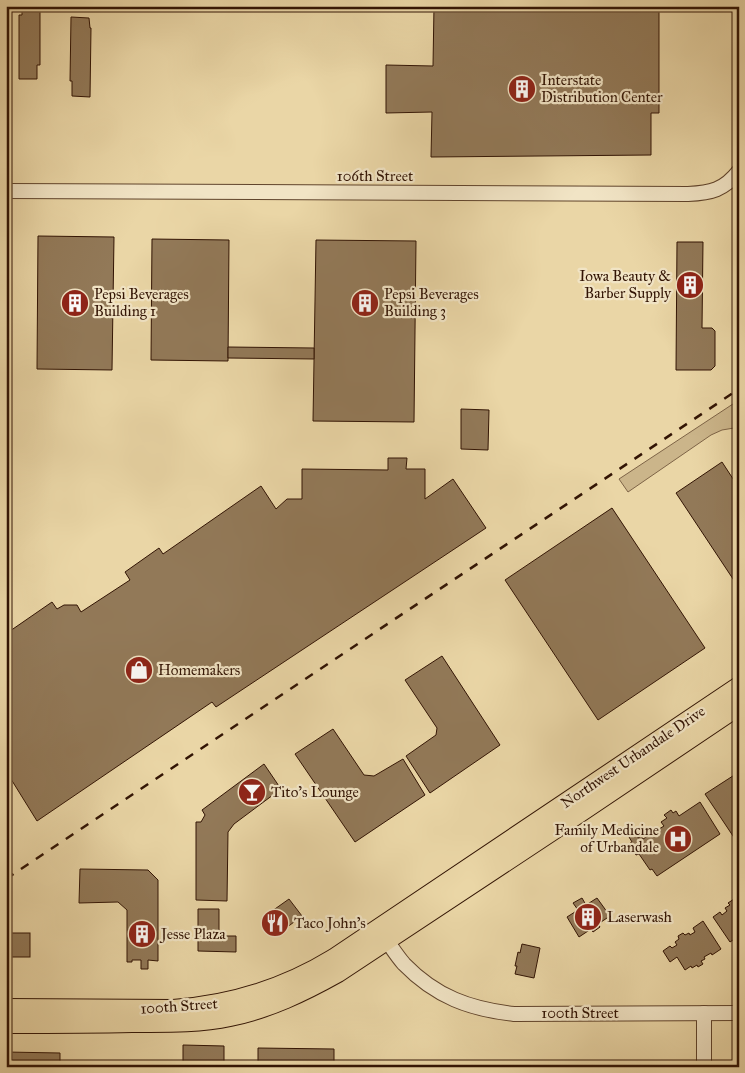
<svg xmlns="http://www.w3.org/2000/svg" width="745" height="1073" font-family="'IM FELL Great Primer',serif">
	<rect width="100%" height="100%" fill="#ead6a6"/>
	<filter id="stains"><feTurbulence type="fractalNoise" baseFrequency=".004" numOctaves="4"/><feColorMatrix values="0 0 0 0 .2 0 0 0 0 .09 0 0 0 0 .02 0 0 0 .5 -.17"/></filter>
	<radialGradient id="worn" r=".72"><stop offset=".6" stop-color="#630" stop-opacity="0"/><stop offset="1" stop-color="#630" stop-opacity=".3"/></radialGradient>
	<path fill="#cbb58a" stroke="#7e6447" d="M739,400V432L734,428L722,430L711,435L628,492L619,479Z"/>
	<g fill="#927958" stroke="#321404">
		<path d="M22,6H40V65H37V79H19V15H22Z"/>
		<path d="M434,6H659V113H651V155L431,157L432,112L386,113V65L433,66Z"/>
		<path d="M71,17L89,18L90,28H91L90,97L72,96V81H70Z"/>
		<path d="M38,236L114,237L112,370L37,369Z"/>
		<path d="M152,239L229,240L228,361L151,360Z"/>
		<path d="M316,240L416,241L414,422L313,421Z"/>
		<path d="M677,242H703L702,328H712L715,331V366L711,370H676Z"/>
		<path d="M228,347L314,348V359L228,358Z"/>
		<path d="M461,409L489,410L488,450L461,449Z"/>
		<path d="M388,458H407L406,469H425V499L453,479L486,528L216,707L212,702L37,821L6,771V638L10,631L52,602L57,609L64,605H77L81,612L130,580L125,572L159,548L163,554L261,486L276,509L287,499H302V469L388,470Z"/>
		<path d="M722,462L739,488V588L676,493Z"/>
		<path d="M612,508L705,648L598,720L505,580Z"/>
		<path d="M442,656L500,745L430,793L406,756L436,735L437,728L405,680Z"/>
		<path d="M333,729L364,775L374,776L403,759L425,795L355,842L295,754Z"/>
		<path d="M264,764L281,789L234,824L228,832L227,901L196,900V822H201L205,815L202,810Z"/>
		<path d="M739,772V845L705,794Z"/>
		<path d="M700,802L720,834L657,876L652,869L650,870L639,854L636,855L629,844L632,842L629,837L635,834L638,838L641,836L643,839L664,826L661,822L667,818L664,815L671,810L673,813L676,811L679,816Z"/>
		<path d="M80,869L148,870L158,880V961L148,960V969H141V960H132V962H127V910L118,902L79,903Z"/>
		<path d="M582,898L586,905L597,898L610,916L598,924L600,927L593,932L591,929L579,937L567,917L578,910L573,903Z"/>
		<path d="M289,899L302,916L278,934L265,916Z"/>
		<path d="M734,899L735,902L739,899V934L735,936L736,938L730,942L713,917L720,912L722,915L727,911L725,908L730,905L728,903Z"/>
		<path d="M198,909H219V936H236V952L198,951Z"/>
		<path d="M703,921L721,949L712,955L711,953L704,957L705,959L701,961L703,964L698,967L697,965L692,968L691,966L685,970L677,957L670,962L663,951L670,946L672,948L677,945L675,942L679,939L678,936L683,933L685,935L689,933L690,935L695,932L693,928Z"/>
		<rect x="6" y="933" width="24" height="24"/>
		<path d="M522,944L540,948L534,978L515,974L517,966H515L518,952L520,953Z"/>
		<path d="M183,1045L224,1046V1067H183Z"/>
		<path d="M258,1048L334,1049V1067H258Z"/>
		<path d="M6,1052L60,1053V1066L6,1065Z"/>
		<rect x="122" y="1063" width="16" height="4"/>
	</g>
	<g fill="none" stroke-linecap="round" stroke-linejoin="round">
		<defs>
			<g id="minor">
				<path d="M6,191L688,194C711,193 724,190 739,171"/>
				<path d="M381,933C389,943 396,955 404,964C436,997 470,1009 514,1014L739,1013"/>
				<path d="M704,1013V1067"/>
			</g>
			<g id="major">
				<path d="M6,1008L173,1009C231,1005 285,988 334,958L739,686"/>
				<path d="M6,1024C48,1024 90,1024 132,1023C164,1023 198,1024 230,1017C269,1009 304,992 338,973L583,811L739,706"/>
			</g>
		</defs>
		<use href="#minor" stroke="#60442c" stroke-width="16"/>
		<use href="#major" stroke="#321404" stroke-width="20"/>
		<use href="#minor" stroke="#f1e4c5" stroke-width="14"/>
		<use href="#major" stroke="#ead6a6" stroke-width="18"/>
		<path stroke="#321404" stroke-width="2.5" stroke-dasharray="9 9" stroke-linecap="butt" d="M6,879L739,389"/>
	</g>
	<defs>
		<symbol id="building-disc" viewBox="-11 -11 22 22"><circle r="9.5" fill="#8f2418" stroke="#f1e4c5"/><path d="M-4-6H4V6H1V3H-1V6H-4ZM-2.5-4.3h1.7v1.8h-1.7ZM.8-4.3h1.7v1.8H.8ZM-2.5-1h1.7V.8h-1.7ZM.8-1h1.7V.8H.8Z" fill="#fff"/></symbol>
		<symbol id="shop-disc" viewBox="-11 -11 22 22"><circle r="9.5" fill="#8f2418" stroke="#f1e4c5"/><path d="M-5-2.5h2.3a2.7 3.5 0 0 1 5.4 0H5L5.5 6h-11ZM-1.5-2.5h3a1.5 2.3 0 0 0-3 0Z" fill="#fff"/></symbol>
		<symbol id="bar-disc" viewBox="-11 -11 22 22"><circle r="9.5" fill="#8f2418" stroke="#f1e4c5"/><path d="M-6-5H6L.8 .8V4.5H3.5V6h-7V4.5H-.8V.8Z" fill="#fff"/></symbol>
		<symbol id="hospital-disc" viewBox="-11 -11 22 22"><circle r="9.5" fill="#8f2418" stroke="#f1e4c5"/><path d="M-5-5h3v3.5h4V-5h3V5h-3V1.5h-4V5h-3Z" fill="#fff"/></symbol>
		<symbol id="restaurant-disc" viewBox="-11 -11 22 22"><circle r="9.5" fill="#8f2418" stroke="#f1e4c5"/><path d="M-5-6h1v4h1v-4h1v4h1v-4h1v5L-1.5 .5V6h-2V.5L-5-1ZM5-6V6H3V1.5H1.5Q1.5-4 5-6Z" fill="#fff"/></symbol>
	</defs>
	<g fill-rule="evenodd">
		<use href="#building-disc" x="506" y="73" width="32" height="32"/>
		<use href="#building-disc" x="674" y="269" width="32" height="32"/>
		<use href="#building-disc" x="59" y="287" width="32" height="32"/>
		<use href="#building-disc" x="349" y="287" width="32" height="32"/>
		<use href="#shop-disc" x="123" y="654" width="32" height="32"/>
		<use href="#bar-disc" x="236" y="776" width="32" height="32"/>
		<use href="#hospital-disc" x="662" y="823" width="32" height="32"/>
		<use href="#building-disc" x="572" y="901" width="32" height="32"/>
		<use href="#restaurant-disc" x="259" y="907" width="32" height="32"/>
		<use href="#building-disc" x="126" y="918" width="32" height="32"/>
	</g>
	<g text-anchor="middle" stroke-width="4.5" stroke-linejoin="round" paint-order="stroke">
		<g font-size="15" fill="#321404" stroke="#f1e4c5" text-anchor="start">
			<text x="541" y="85">Interstate<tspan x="541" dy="17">Distribution Center</tspan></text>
			<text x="671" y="281" text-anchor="end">Iowa Beauty &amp;<tspan x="671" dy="17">Barber Supply</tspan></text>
			<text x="94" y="299">Pepsi Beverages<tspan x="94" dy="17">Building 1</tspan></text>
			<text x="384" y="299">Pepsi Beverages<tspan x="384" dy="17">Building 3</tspan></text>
			<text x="158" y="675">Homemakers</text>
			<text x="271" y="797">Tito's Lounge</text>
			<text x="659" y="835" text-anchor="end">Family Medicine<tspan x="659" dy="17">of Urbandale</tspan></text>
			<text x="607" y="922">Laserwash</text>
			<text x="294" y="928">Taco John's</text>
			<text x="161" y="939">Jesse Plaza</text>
		</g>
		<g font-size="15" fill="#321404" stroke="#f1e4c5">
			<text x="375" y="181">106th Street</text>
			<text transform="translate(633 757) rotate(-34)" y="5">Northwest Urbandale Drive</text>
			<text transform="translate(179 1006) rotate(-4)" y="5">100th Street</text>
			<text x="580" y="1018">100th Street</text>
		</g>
	</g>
	<rect width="745" height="1073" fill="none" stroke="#ead6a6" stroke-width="25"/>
	<rect x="8" y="8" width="730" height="1058" fill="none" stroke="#321404" stroke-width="2.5"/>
	<rect x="12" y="12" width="720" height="1048" fill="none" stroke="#321404"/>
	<rect width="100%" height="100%" filter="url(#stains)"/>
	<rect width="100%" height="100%" fill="url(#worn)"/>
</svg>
